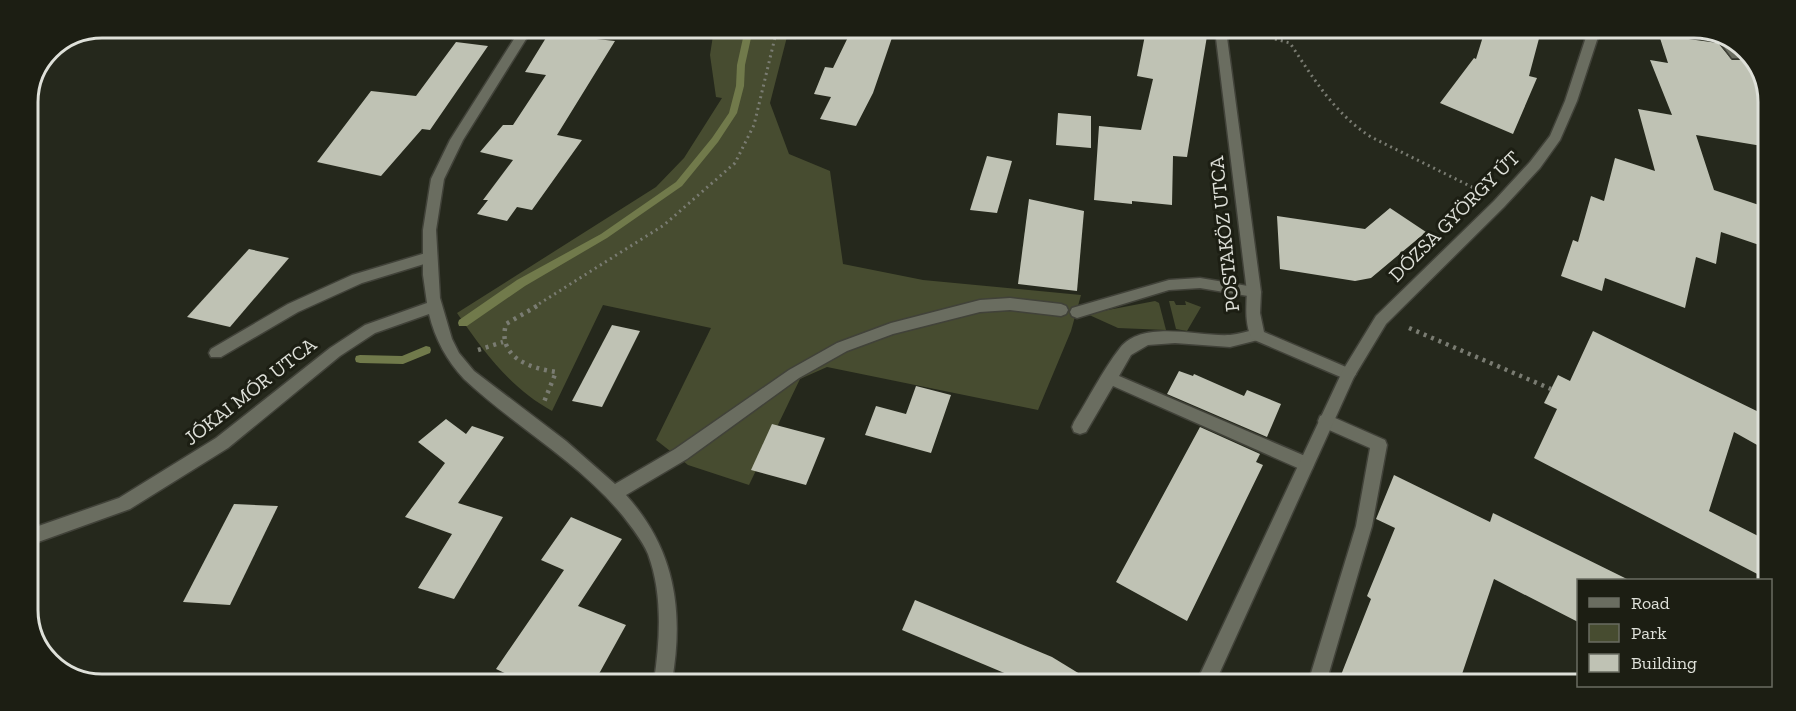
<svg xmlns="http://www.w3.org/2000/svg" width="1796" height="711" font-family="'Zilla Slab',serif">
	<rect width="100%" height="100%" fill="#25281c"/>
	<g fill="#474c30">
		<path d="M714,29H789L770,103L789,154L830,171L843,264L923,280L1081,295L1071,331L1038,410L827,367L800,379L749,485L688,465L656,440L711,328L603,305L552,411C510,388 484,352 457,313L656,187L684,158L722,98L716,97L710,55Z"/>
		<path d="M1155,301L1159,303L1166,330L1118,328L1087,314Z"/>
		<path d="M1169,301H1174L1176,305H1186L1185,301L1201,307L1187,331L1176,329Z"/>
	</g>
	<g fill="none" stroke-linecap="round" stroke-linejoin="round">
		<g fill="#717a4b" fill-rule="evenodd">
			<path d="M745,29H753L745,65L744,86L737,113L718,142L682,186L607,238L525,286L467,326H459L458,323L459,320L517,280L601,234L676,182L712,138L729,113L736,86L737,65Z"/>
			<path d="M426,346L430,347L431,350L430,353L403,364L360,363L356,362L355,359L356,356L360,355L402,356Z"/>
		</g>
	</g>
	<g fill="#bfc2b4">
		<path d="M552,28H583L578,37L615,41L557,135L582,140L532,210L517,207L507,221L477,214L488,200H483L513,160L480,152L503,125H513L546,75L525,72Z"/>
		<path d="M852,29H895L873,93L856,126L820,119L831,97L814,94L825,67L833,68Z"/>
		<path d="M1146,30H1208L1187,157L1173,156L1172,205L1132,201V204L1094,200L1099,126L1141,130L1153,79L1137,76Z"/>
		<path d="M1485,30L1541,31L1529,76L1537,78L1513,134L1440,103L1474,58L1476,59Z"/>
		<path d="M1659,35L1718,43L1732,60H1740L1744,56L1738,46L1741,47L1754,56L1769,96L1768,147L1696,135L1714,190L1768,208V248L1721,232L1716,264L1696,257L1685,308L1605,278L1602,291L1561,276L1573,240L1578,242L1591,196L1604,201L1615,158L1655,171L1638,109L1672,115L1650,60L1668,63Z"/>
		<path d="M456,42L488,46L430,130L422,129L381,176L317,162L371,91L416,96Z"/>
		<path d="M1058,113L1091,116V148L1056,145Z"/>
		<path d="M987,156L1012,161L997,213L970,210Z"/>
		<path d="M1029,199L1084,211L1077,291L1018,284Z"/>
		<path d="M1390,208L1426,232L1371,278L1355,281L1280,269L1277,216L1365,229Z"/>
		<path d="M249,249L289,258L230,327L187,317Z"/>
		<path d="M612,325L640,331L602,407L572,401Z"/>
		<path d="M1593,331L1767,416L1766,450L1734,432L1709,511L1766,540L1765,578L1534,458L1557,409L1544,403L1558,375L1570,381Z"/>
		<path d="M1179,371L1193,376L1194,374L1244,396L1247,390L1281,404L1267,437L1167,394Z"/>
		<path d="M916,386L951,395L931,453L865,435L876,406L906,414Z"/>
		<path d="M446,419L466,434L472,426L504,437L458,503L503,517L454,599L418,588L452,534L405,517L445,463L418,442Z"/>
		<path d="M772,424L825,438L806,485L751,470Z"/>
		<path d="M1200,427L1260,454L1256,462L1263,465L1187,621L1116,582Z"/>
		<path d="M1394,475L1490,522L1493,513L1629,580H1578V622L1494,579L1459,683H1355L1341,675L1371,599L1367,596L1395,528L1376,519Z"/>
		<path d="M234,504L278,506L230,605L183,602Z"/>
		<path d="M571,517L622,539L578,606L626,625L595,681H522L496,669L564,570L541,560Z"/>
		<path d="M915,600L1052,657L1093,682H1026L902,630Z"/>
	</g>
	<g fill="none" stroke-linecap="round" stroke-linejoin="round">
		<defs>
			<g id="service">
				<path d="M1712,31C1726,31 1734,44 1742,55L1740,58H1732Z"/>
				<path d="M429,252L436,257L434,261L362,283L298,312L221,357H211L209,353L211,349L288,304L352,275Z"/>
				<path d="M1257,329L1262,331L1264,335L1262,339L1230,347L1175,343L1148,345L1131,355L1119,376L1312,459L1314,464L1312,469L1306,471L1300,469L1113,386L1086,432L1080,434L1074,432L1072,427L1074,422C1089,398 1102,371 1120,348C1143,319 1199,337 1230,335C1239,334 1248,331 1257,329Z"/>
			</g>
			<path id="pedestrian" d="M1200,278L1254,287L1261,292L1254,297L1200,288L1169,290L1077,318L1072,316L1070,312L1072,308L1169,280Z"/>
			<g id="minor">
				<path d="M521,28H533L463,140L444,179L436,230L440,298L452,339L459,353L474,371L566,441L615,484L675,449L789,370L837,343L891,323L980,300L1010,298L1061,304L1066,306L1068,310L1066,314L1061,316L1010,310L980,312L893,334L847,351L799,378L687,459L626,495C675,549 684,611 672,681H654C660,640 663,594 648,554C642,540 632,528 623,516C578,461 515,427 464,379C447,361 435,339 429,314L375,333L340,356L228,448L130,509L27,546V530L119,498L216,438L330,348L365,325L427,303L423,275V230L431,179L450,140Z"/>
				<path d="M1215,30H1226L1261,292L1260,313L1264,332L1353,370L1356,374L1353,378L1348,380L1343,378L1252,339C1245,325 1246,308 1247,292Z"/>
				<path d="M1326,414L1385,440L1387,445L1372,526L1326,683H1308L1356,526L1370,448L1320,426L1318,421L1320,416Z"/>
			</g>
			<path id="secondary" d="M1588,31H1600L1577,101L1560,140L1540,168L1504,207L1386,324L1354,377L1215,683H1196L1343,370L1376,316L1494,201L1530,162L1550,136L1565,101Z"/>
		</defs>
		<use href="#service" stroke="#414239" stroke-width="3"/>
		<use href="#pedestrian" stroke="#414239" stroke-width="3"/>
		<use href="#minor" stroke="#414239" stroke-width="3"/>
		<use href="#secondary" stroke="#414239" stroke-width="3"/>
		<g stroke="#7a7c72" stroke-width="3" stroke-dasharray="2 4" stroke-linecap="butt">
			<path d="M1275,39L1290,43C1313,78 1335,114 1371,137L1480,191"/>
			<path d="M534,307L664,225L735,163L754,125L777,29"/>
		</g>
		<g stroke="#7a7c72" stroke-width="4.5" stroke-dasharray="3 5" stroke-linecap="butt">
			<path d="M537,306L506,324C497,357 529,368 556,372L544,402"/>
			<path d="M1409,328L1551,389"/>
			<path d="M478,350L503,342"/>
		</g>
		<use href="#service" fill="#6a6d60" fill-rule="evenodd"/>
		<use href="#pedestrian" fill="#6a6d60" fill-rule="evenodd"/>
		<use href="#minor" fill="#6a6d60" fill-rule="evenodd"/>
		<use href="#secondary" fill="#6a6d60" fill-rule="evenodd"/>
	</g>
	<g text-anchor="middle" stroke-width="6" stroke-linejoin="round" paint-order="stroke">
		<g font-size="20" fill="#dee0d9" stroke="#1c1e13">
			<text transform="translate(1454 216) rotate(-45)" y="7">DÓZSA GYÖRGY ÚT</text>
			<text transform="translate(1224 234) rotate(-96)" y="7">POSTAKÖZ UTCA</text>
			<text transform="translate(250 391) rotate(-38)" y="7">JÓKAI MÓR UTCA</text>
		</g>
	</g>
	<path d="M0 0H1796V711H0ZM102 38H1694A64 64 0 0 1 1758 102V610A64 64 0 0 1 1694 674H102A64 64 0 0 1 38 610V102A64 64 0 0 1 102 38Z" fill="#1c1e13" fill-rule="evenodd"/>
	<path fill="none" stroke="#dee0d9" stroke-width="3" d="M102 38H1694A64 64 0 0 1 1758 102V610A64 64 0 0 1 1694 674H102A64 64 0 0 1 38 610V102A64 64 0 0 1 102 38Z"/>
	<rect x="1577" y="579" width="195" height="108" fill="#1c1e13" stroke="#6a6c62" stroke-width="1.5"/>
	<rect x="1589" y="598" width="30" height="9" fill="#6a6d60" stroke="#6a6c62" stroke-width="1.5"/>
	<text x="1631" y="609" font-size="18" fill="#dee0d9">Road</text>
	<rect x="1589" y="624" width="30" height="18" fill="#474c30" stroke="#6a6c62" stroke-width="1.5"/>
	<text x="1631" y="639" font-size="18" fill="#dee0d9">Park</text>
	<rect x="1589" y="654" width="30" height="18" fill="#bfc2b4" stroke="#6a6c62" stroke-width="1.5"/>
	<text x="1631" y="669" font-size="18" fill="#dee0d9">Building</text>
</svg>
